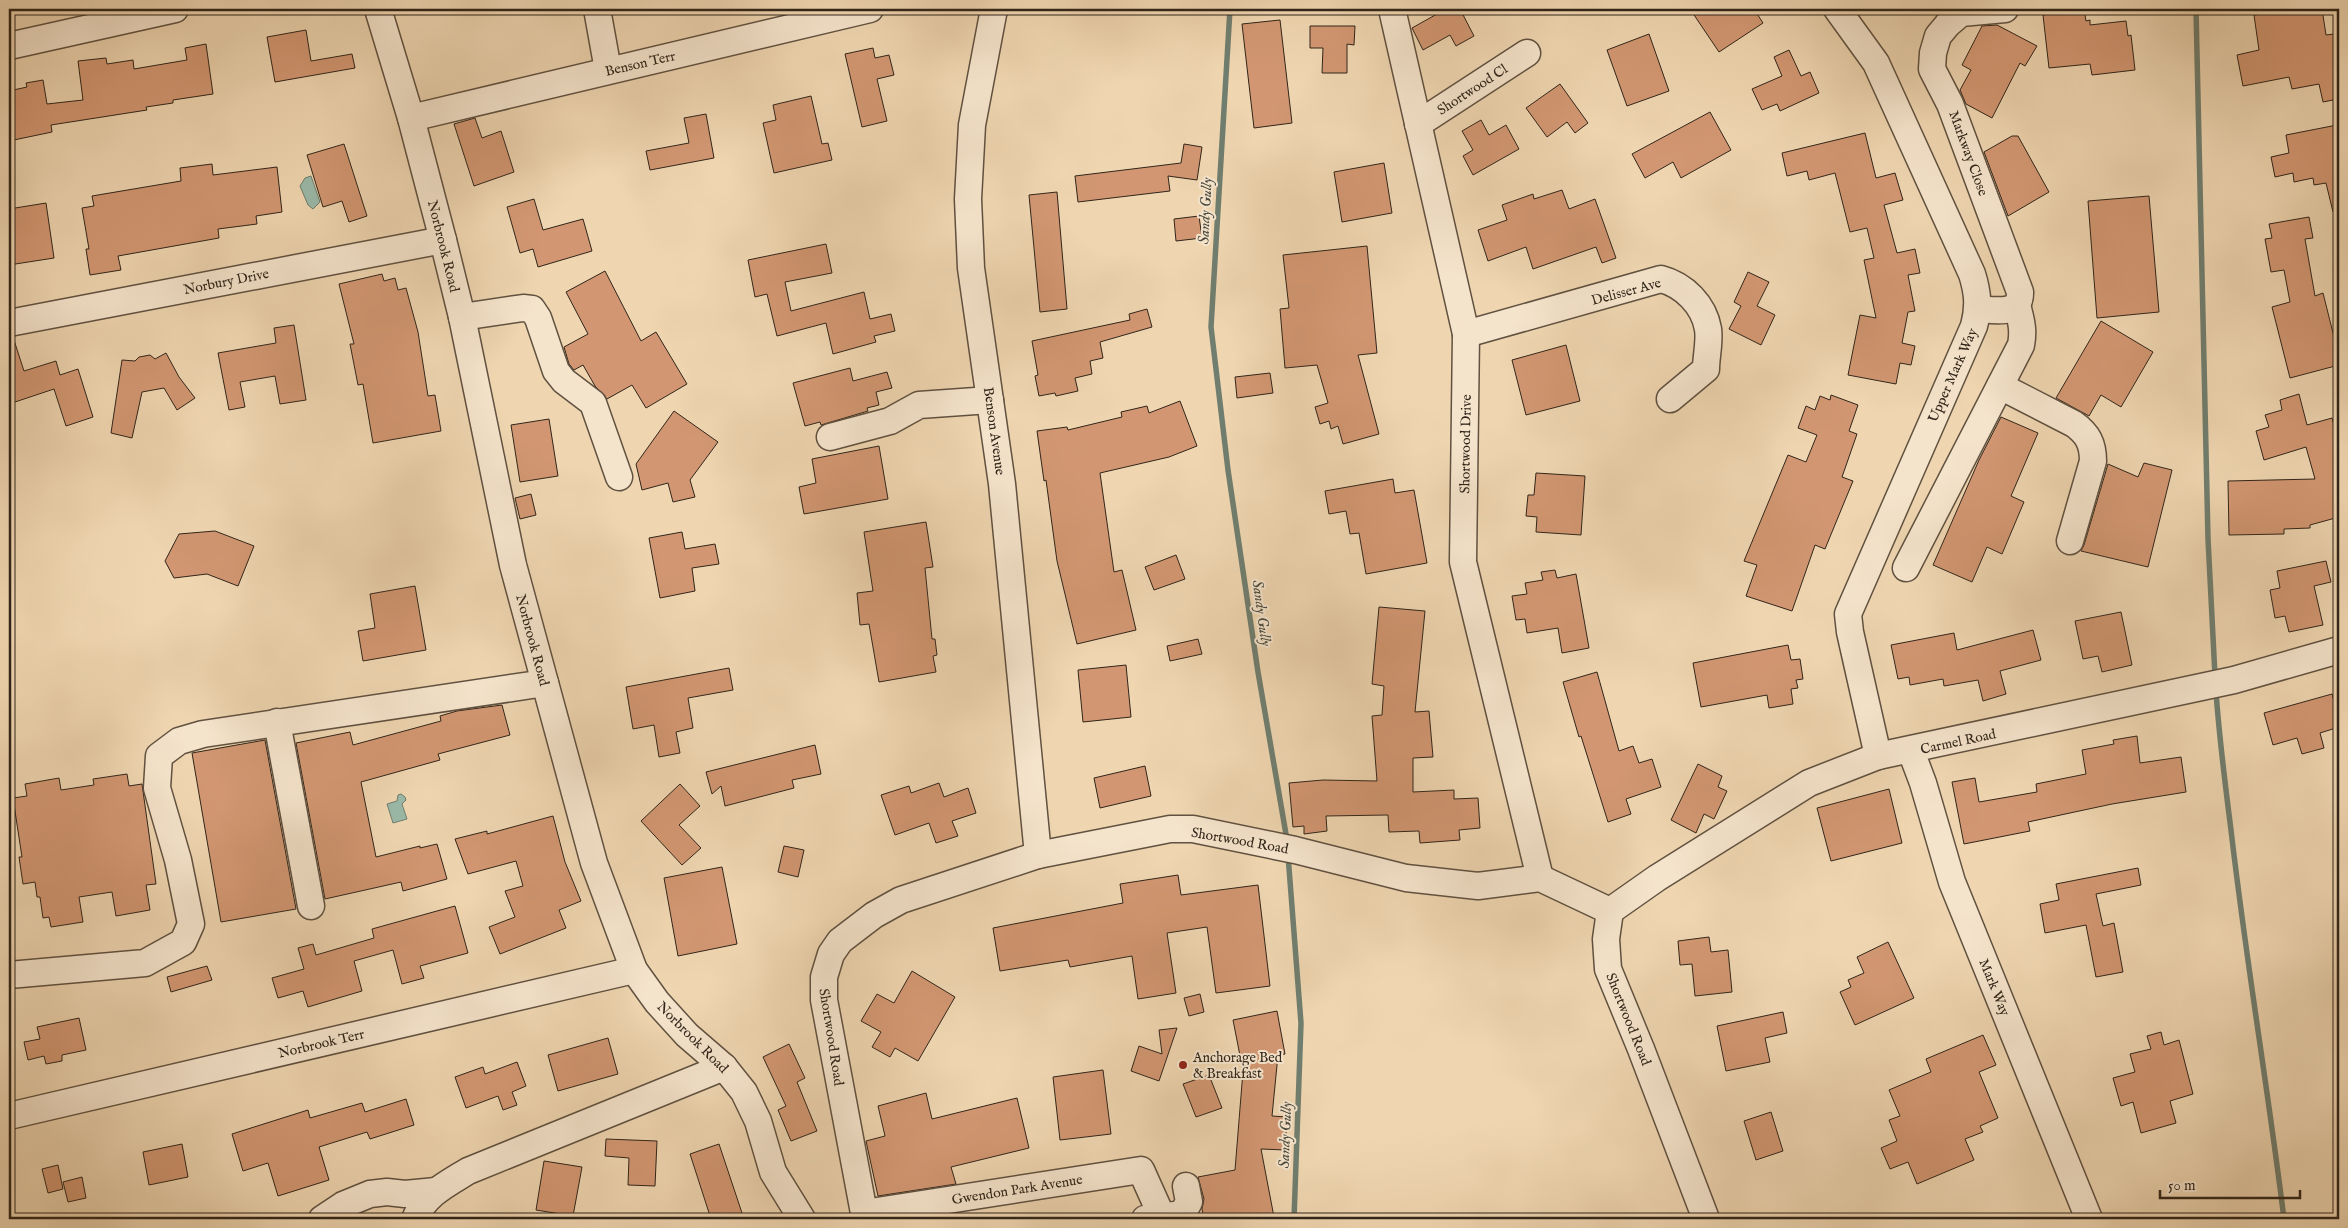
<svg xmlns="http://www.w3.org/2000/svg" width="2348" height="1228" font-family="'IM FELL English',serif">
	<rect width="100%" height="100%" fill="#efd6b1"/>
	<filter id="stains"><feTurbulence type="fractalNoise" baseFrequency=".004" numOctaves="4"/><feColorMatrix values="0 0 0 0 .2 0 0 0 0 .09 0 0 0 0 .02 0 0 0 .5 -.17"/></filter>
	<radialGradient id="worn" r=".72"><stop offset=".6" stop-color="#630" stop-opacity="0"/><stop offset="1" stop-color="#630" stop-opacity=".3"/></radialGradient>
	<g fill="#9ab9a8" stroke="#707e6f">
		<path d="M311,176L320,202L313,209L308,205L300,186L305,178Z"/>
		<path d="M401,794L405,797L406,800L402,804L407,819L393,823L387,804L397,801L398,795Z"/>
	</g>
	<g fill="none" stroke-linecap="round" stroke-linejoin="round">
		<g stroke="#707e6f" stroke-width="5.5">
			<path d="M1230,9L1211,327L1228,470L1258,672L1287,840"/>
			<path d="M2196,9L2208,539L2215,676"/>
			<path d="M2216,691C2219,737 2225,783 2231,830C2246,960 2268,1089 2284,1219"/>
			<path d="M1288,855L1301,1023L1294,1219"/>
		</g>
	</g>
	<g fill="#d29772" stroke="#30251a">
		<path d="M1435,9H1460L1474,36L1456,46L1450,35L1423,50L1412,28L1437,14Z"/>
		<path d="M1690,9H1754L1763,23L1719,52Z"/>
		<path d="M2084,9L2086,21L2090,20V25L2126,21L2128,36L2131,35L2135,70L2092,75L2090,64L2049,68L2043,15L2064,12V10Z"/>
		<path d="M2270,9H2322L2326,35L2334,34L2336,48H2339V79L2334,80L2338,99L2323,102L2319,84L2292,89L2289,77L2243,86L2237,55L2259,50L2254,15L2271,13Z"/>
		<path d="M1280,20L1292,123L1254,128L1242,24Z"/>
		<path d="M1997,25L2037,46L2025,66L2020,63L1992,118L1966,104L1960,90L1971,70L1962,65L1982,26Z"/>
		<path d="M1310,26H1355L1354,45L1347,44V73H1322L1323,48H1310Z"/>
		<path d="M306,30L311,61L352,54L355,68L275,82L267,37Z"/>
		<path d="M1649,34L1669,91L1627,106L1607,50Z"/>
		<path d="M206,44L213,94L173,100V103L146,107L147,110L51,125L52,132L9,141V91L27,87L26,83L43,80L47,104L83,100L78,61L106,58L107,64L133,60L134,69L187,60L185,48Z"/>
		<path d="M873,48L875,58L889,55L894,75L877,79L887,121L862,127L845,54Z"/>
		<path d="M1789,50L1801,76L1810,72L1819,93L1780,111L1777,104L1762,110L1752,89L1782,76L1774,57Z"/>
		<path d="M1560,84L1588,123L1575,133L1567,122L1547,137L1526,108Z"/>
		<path d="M811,96L822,144L828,143L832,160L774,173L763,123L776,120L773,105Z"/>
		<path d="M1710,112L1731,150L1681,178L1673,162L1645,178L1632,154Z"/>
		<path d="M706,114L714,158L650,170L646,151L689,143L684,118Z"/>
		<path d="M475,118L482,138L501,131L514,172L474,186L454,124Z"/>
		<path d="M1481,120L1489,135L1506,125L1519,149L1473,175L1463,156L1473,150L1462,131Z"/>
		<path d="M2337,125L2339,135V212H2333L2326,183L2314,185L2313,178L2294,182L2293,173L2275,177L2271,157L2289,153L2286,135Z"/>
		<path d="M1865,133L1876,178L1895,173L1903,200L1884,205L1897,253L1915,249L1920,273L1908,275L1915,311L1908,312L1902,343L1915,346L1911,365L1900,363L1896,384L1848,375L1860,315L1876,318L1864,260L1874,258L1867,228L1850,232L1835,173L1809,180L1807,171L1787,176L1782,153Z"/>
		<path d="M2012,136H2018L2049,192L2008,216L1984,152Z"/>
		<path d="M344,144L367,216L349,222L342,201L323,207L307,155Z"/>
		<path d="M1184,144L1202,147L1197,180L1168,176L1170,191L1078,202L1075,176L1181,163Z"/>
		<path d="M1384,163L1392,213L1342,222L1334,172Z"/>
		<path d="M212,164L213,175L277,167L282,212L256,216L257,224L218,229L219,238L118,256L121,270L90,275L86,249H89L82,208L94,206L92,196L181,181L180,168Z"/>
		<path d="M1562,190L1569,209L1595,199L1616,258L1602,263L1596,247L1533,269L1526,247L1488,261L1478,230L1507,220L1502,205L1533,194L1534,199Z"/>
		<path d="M1057,192L1067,309L1040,312L1029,195Z"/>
		<path d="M2149,196L2159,312L2097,318L2088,201Z"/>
		<path d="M534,199L543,230L583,219L592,251L538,267L533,249L520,253L507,207Z"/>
		<path d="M46,203L54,258L9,265V209Z"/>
		<path d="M1199,216L1202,238L1176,241L1174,219Z"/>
		<path d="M2309,217L2313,238L2305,239L2315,296L2323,293L2339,357V365L2290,378L2272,307L2290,302L2284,270L2271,272L2265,239L2272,238L2269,224Z"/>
		<path d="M826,244L832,273L785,282L791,311L864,292L870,319L891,314L895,331L874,336L876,342L833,354L826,323L777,336L767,294L755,297L748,260Z"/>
		<path d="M1367,246L1377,353L1358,355L1379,434L1343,444L1338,426L1331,429L1329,421L1320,424L1315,407L1328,403L1317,365L1285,368L1280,309L1289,308L1283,255Z"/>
		<path d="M605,271L641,341L656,332L687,384L646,408L632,385L607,399L595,386L583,365L574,370L569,364L564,347L588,334L566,292Z"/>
		<path d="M1748,272L1769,282L1757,306L1775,315L1761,345L1729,329L1741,306L1734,302Z"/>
		<path d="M382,274L384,281L395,278L398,290L406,288L418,332L428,396L435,395L441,431L373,443L363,384L358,385L350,344H354L339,284Z"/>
		<path d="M1147,309L1152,327L1100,342L1103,358L1090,361L1092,374L1075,378L1078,391L1056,396L1055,393L1039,396L1035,376L1038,375L1032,341L1130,320L1129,314Z"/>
		<path d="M2101,321L2153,352L2121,407L2101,395L2089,416L2056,398Z"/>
		<path d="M294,325L306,400L280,404L275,376L240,382L245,407L229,410L218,353L276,343L274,328Z"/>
		<path d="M13,337L24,371L56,361L60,375L78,369L93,417L66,426L54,389L9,404V338Z"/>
		<path d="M1566,345L1580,401L1526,415L1512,360Z"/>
		<path d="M166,353L179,377L195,398L177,410L164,388L142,392L132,438L111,433L122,360L135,361L139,357L150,355L155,359Z"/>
		<path d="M850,368L853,381L887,372L892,388L876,392L879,405L867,408L868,411L821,425L820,422L805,426L793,383Z"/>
		<path d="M1270,373L1273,393L1237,398L1235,377Z"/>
		<path d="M2299,394L2307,425L2332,418L2339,443V517L2310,525V528L2284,529V534L2229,535L2228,481L2315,479L2306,447L2264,460L2256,431L2269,427L2265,415L2282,410L2280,400Z"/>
		<path d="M1831,395L1858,405L1849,431L1857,434L1842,477L1853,481L1825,549L1815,545L1792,611L1746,596L1757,565L1744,561L1788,455L1806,462L1817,435L1798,428L1806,406L1815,410L1820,396L1830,400Z"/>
		<path d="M1180,401L1197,446L1169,457L1100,473L1114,572L1122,570L1136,630L1077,644L1057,561L1046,480L1044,481L1037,431L1067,427L1068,430L1122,417L1121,412L1147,406L1149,413Z"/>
		<path d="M674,411L718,442L690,480L695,497L673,502L668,483L642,490L636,464Z"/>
		<path d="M2001,417L2038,433L2011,496L2024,502L2002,554L1987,547L1972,582L1933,565L1979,460Z"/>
		<path d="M549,419L558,476L520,482L511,425Z"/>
		<path d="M879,446L888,499L804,514L799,487L816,483L812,459Z"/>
		<path d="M2144,463L2172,470L2148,567L2081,551L2084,545L2108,464L2138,477Z"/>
		<path d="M1536,473L1585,476L1581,535L1536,532L1537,517L1526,516L1528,495H1534Z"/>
		<path d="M1393,479L1395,493L1414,490L1427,563L1366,574L1359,533L1350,534L1346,511L1329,514L1325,491Z"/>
		<path d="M531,494L536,515L520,519L515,498Z"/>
		<path d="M926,522L933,567L925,568L932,639H935L937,655L933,656L936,672L879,682L869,624L860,625L857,593L873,591L864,532Z"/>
		<path d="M215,531L254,546L238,586L207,574L174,578L165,561L179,534Z"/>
		<path d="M682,532L685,549L715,544L719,564L692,568L695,591L660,598L649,538Z"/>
		<path d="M1176,555L1185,579L1154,590L1145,567Z"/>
		<path d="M2326,561L2331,582L2314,586L2323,625L2289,632L2285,616L2275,618L2270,590L2280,588L2277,571Z"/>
		<path d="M1555,570L1557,578L1576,574L1589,648L1562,653L1558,628L1527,633L1525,619L1516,620L1512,596L1527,594L1525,583L1543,580L1541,572Z"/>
		<path d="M415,586L426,650L363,661L358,631L375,628L370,594Z"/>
		<path d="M1379,607L1425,611L1415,712L1429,711L1433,757L1413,758V792L1454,790V799L1478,798L1480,828L1459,830L1460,840L1420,843L1419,831L1389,832L1388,815L1326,816L1327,831L1304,834V826L1293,827L1289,783L1323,780L1377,781L1372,716L1382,715L1384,686L1372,684Z"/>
		<path d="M2121,612L2132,665L2102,672L2098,656L2083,659L2075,621Z"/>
		<path d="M2033,630L2041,660L2000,671L2006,694L1983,701L1978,680L1944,686L1943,679L1910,685L1909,677L1898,679L1891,645L1954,633L1957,650Z"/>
		<path d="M1198,639L1202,654L1170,661L1167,646Z"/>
		<path d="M1788,645L1791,660L1800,659L1803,679L1796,680L1798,688L1791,689L1793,704L1769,708L1767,695L1701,707L1693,663Z"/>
		<path d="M1126,665L1131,717L1083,722L1078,670Z"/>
		<path d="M729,668L733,690L688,698L693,728L676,732L680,753L659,757L654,725L633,729L626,687Z"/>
		<path d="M1597,672L1619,751L1633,746L1639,763L1652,759L1661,787L1626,799L1631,814L1608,822L1581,736L1579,737L1563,682Z"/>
		<path d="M2332,694L2339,719V727L2320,733L2324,748L2302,754L2297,738L2273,745L2264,713Z"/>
		<path d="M502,705L510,735L438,754L440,760L361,782L376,857L420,846V848L437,844L447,879L403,891L401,882L325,899L296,743L350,732L353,745L441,721L440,716L457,711Z"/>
		<path d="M2137,736L2140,763L2181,757L2186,792L2112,804L2028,822L2030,831L1964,844L1952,782L1975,778L1979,802L2037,792L2036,784L2086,774L2082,750L2114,744L2113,740Z"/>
		<path d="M265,740L296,909L221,922L192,753Z"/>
		<path d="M815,745L821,774L792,780L794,788L725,806L721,786L712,794L706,772Z"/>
		<path d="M1698,764L1722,776L1718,787L1727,791L1714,819L1704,814L1696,833L1671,820Z"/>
		<path d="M1145,766L1151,796L1100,808L1094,778Z"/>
		<path d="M127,774L129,786L142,784L156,884L146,885L150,910L116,916L112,892L79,897L83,922L51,927L49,917L43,918L40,897H37L35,882L23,884L19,857H22L13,798L27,796L25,784L59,778L61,790L94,785L93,779Z"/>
		<path d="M939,783L944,797L968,788L976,813L952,821L958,836L936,843L929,823L895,835L881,795L909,786L911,793Z"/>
		<path d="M680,784L700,806L679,825L701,848L682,865L641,821Z"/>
		<path d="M1889,789L1902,843L1831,861L1817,808Z"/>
		<path d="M553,816L565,862L581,901L559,910L566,928L500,954L489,927L515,917L505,891L523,886L516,861L468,874L455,839L487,831V834Z"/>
		<path d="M784,846L804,850L798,877L778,872Z"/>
		<path d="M722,867L737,944L678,956L664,878Z"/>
		<path d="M2138,868L2141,885L2096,894L2103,926L2114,923L2123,972L2096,977L2086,925L2045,933L2040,904L2059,900L2056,884Z"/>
		<path d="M1178,875L1181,895L1258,885L1270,986L1216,993L1207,927L1167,933L1176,993L1138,999L1132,956L1070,967L1068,960L1000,971L993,928L1123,903L1120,884Z"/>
		<path d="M455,906L468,953L420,966L424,978L402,984L393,950L354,961L362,991L308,1007L303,991L278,998L272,978L304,969L298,948L313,944L316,955L374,938L372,929Z"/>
		<path d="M1709,937L1711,952L1728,950L1732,992L1695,996L1692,964L1680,965L1678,941Z"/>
		<path d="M1888,942L1914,998L1855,1025L1840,992L1851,987L1848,980L1864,973L1857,957Z"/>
		<path d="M207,966L212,980L171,992L167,977Z"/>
		<path d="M912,971L955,997L918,1061L895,1048L890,1057L872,1047L881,1032L861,1021L877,994L894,1003Z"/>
		<path d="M1200,994L1204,1012L1189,1016L1184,998Z"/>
		<path d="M1277,1011L1285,1054L1278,1055L1272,1116L1287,1117L1285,1150L1261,1149L1274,1217L1264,1219H1204L1202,1209L1204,1199L1198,1177L1235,1170L1243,1071L1233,1020Z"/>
		<path d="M1783,1012L1787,1033L1765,1038L1770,1062L1726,1071L1717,1026Z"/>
		<path d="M79,1018L86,1050L62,1055V1061L46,1064L44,1056L28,1060L24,1042L40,1039L37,1027Z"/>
		<path d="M1177,1028L1159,1081L1131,1071L1139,1046L1162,1054L1159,1030Z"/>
		<path d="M2161,1032L2164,1045L2179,1040L2193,1094L2170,1101L2176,1123L2141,1133L2133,1102L2121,1106L2113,1078L2135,1072L2130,1054L2151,1049L2147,1036Z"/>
		<path d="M1983,1035L1996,1065L1979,1072L1998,1118L1980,1126L1983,1132L1965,1139L1974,1160L1917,1184L1908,1162L1890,1169L1881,1148L1897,1141L1889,1120L1900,1116L1889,1090L1931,1072L1926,1059Z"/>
		<path d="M608,1038L618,1074L558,1091L548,1055Z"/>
		<path d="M789,1044L805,1078L797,1082L817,1131L791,1141L778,1110L786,1106L763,1057Z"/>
		<path d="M517,1062L526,1086L512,1092L517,1105L503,1110L498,1096L466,1108L455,1077L483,1067L485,1074Z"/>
		<path d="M1103,1070L1111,1134L1060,1140L1053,1077Z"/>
		<path d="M1209,1075L1222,1108L1196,1117L1183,1084Z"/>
		<path d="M926,1093L932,1119L1017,1098L1029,1148L951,1167L956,1184L878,1196L866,1141L885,1136L878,1106Z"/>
		<path d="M406,1099L414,1125L370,1139L367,1132L319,1147L329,1180L278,1196L268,1163L243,1171L232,1134L308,1110L310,1118L362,1103L365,1112Z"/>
		<path d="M1771,1112L1783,1151L1756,1160L1744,1121Z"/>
		<path d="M606,1139L657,1141L655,1186L628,1185L629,1158L605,1156Z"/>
		<path d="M182,1144L188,1177L149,1185L143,1152Z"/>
		<path d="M719,1144L744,1219H711L690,1154Z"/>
		<path d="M544,1161L582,1167L573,1216L536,1210Z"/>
		<path d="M58,1165L63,1189L48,1193L42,1169Z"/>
		<path d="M82,1177L86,1198L68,1202L63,1182Z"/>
	</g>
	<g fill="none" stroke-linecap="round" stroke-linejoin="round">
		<defs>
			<g id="minor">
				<path d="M378,9L411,118L443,240L462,317L513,565L594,863L634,970L657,1002L687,1035L724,1067L744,1092L758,1121L773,1172L802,1219"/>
				<path d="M597,9L608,70"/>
				<path d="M994,9L972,125L968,199L971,268L1002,484L1038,855"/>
				<path d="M1392,9L1466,334L1463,562L1540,878"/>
				<path d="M1837,9L1876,63L1972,274C1978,293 1979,307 1974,326L1848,614L1850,632L1878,756"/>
				<path d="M9,46L175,9"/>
				<path d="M411,118L870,9"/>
				<path d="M1418,124L1527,53"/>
				<path d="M1978,309C1995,310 2021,316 2020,292L1950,104L1932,69L1933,53L1938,36L1948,24L1961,13L2005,9"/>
				<path d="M462,317L523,308L532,309L538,318L556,371L564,381L593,403L619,477"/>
				<path d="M9,323L443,240"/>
				<path d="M1466,334L1661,279C1684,285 1704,305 1708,329C1710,341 1706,357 1706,369L1670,399"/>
				<path d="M2000,386L2074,424C2088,434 2093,444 2093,461L2070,541"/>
				<path d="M830,437L890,421L919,405L990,400"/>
				<path d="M1906,568L2021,345C2024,330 2021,320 2017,305"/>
				<path d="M277,722L311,906"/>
				<path d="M1911,751L1923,783L1952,882L2089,1219"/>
				<path d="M1610,911L1657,878L1809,783L1878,756L2234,680L2339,650"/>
				<path d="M9,975L145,963L183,942L191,924L178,860L157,788L159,756L179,741L203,734L545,683"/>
				<path d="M9,1116L634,970"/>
				<path d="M864,1213L1141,1170L1163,1219"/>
				<path d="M322,1219L343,1205L370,1194L387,1192L405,1194L436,1191"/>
				<path d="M415,1219C424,1195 447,1184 468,1171L724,1067"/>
				<path d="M863,1219L864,1213L824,1000V977L831,954L840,941L874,915L901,900L1038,855L1170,829H1193L1295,850L1406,878L1478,886L1540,878L1610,911L1606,939L1608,969L1641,1049L1706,1219"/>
				<path d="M1145,1219L1182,1214L1189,1202L1186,1186"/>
			</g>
		</defs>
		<use href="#minor" stroke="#605140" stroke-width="29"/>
		<use href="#minor" stroke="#f5e4cc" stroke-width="26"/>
	</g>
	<circle fill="#8f2418" stroke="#f5e4cc" stroke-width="2" cx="1183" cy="1065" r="5"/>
	<g text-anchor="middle" stroke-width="4" stroke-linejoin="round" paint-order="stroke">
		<g font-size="14" fill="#30251a" stroke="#f5e4cc">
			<text transform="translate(640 63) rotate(-13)" y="5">Benson Terr</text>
			<text transform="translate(1472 89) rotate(-33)" y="5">Shortwood Cl</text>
			<text transform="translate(1969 153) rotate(70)" y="5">Markway Close</text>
			<text transform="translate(444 246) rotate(76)" y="5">Norbrook Road</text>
			<text transform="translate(226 281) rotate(-11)" y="5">Norbury Drive</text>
			<text transform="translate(1626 291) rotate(-15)" y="5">Delisser Ave</text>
			<text transform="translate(1952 375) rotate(-66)" y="5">Upper Mark Way</text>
			<text transform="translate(995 431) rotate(82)" y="5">Benson Avenue</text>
			<text transform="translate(1465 444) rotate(-89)" y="5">Shortwood Drive</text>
			<text transform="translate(533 640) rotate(75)" y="5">Norbrook Road</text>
			<text transform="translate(1958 741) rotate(-12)" y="5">Carmel Road</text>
			<text transform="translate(1240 840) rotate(10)" y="5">Shortwood Road</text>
			<text transform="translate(1995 987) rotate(68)" y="5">Mark Way</text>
			<text transform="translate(1629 1019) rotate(68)" y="5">Shortwood Road</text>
			<text transform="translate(693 1037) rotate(45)" y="5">Norbrook Road</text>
			<text transform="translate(832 1037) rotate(81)" y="5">Shortwood Road</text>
			<text transform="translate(321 1043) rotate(-13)" y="5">Norbrook Terr</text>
			<text transform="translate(1017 1189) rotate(-9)" y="5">Gwendon Park Avenue</text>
		</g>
		<g font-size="14" fill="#30251a" stroke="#f5e4cc" text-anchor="start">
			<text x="1193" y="1062">Anchorage Bed<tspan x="1193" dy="16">&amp; Breakfast</tspan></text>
		</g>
		<g font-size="15" font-style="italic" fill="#4a4a3e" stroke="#f5e4cc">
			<text transform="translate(1205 211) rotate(-87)" y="5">Sandy Gully</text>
			<text transform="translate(1262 613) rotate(82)" y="5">Sandy Gully</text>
			<text transform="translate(1285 1135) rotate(-88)" y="5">Sandy Gully</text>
		</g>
	</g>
	<rect width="2348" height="1228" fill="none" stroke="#efd6b1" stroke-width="30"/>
	<rect x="10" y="10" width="2328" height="1208" fill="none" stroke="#30251a" stroke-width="2.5"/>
	<rect x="15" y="15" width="2318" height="1198" fill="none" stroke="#30251a"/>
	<path d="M2160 1190v8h140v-8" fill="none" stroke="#30251a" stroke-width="2.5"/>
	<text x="2168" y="1190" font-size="15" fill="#30251a" stroke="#f5e4cc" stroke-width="4" paint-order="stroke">50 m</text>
	<rect width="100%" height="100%" filter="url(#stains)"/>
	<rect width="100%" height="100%" fill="url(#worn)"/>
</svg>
